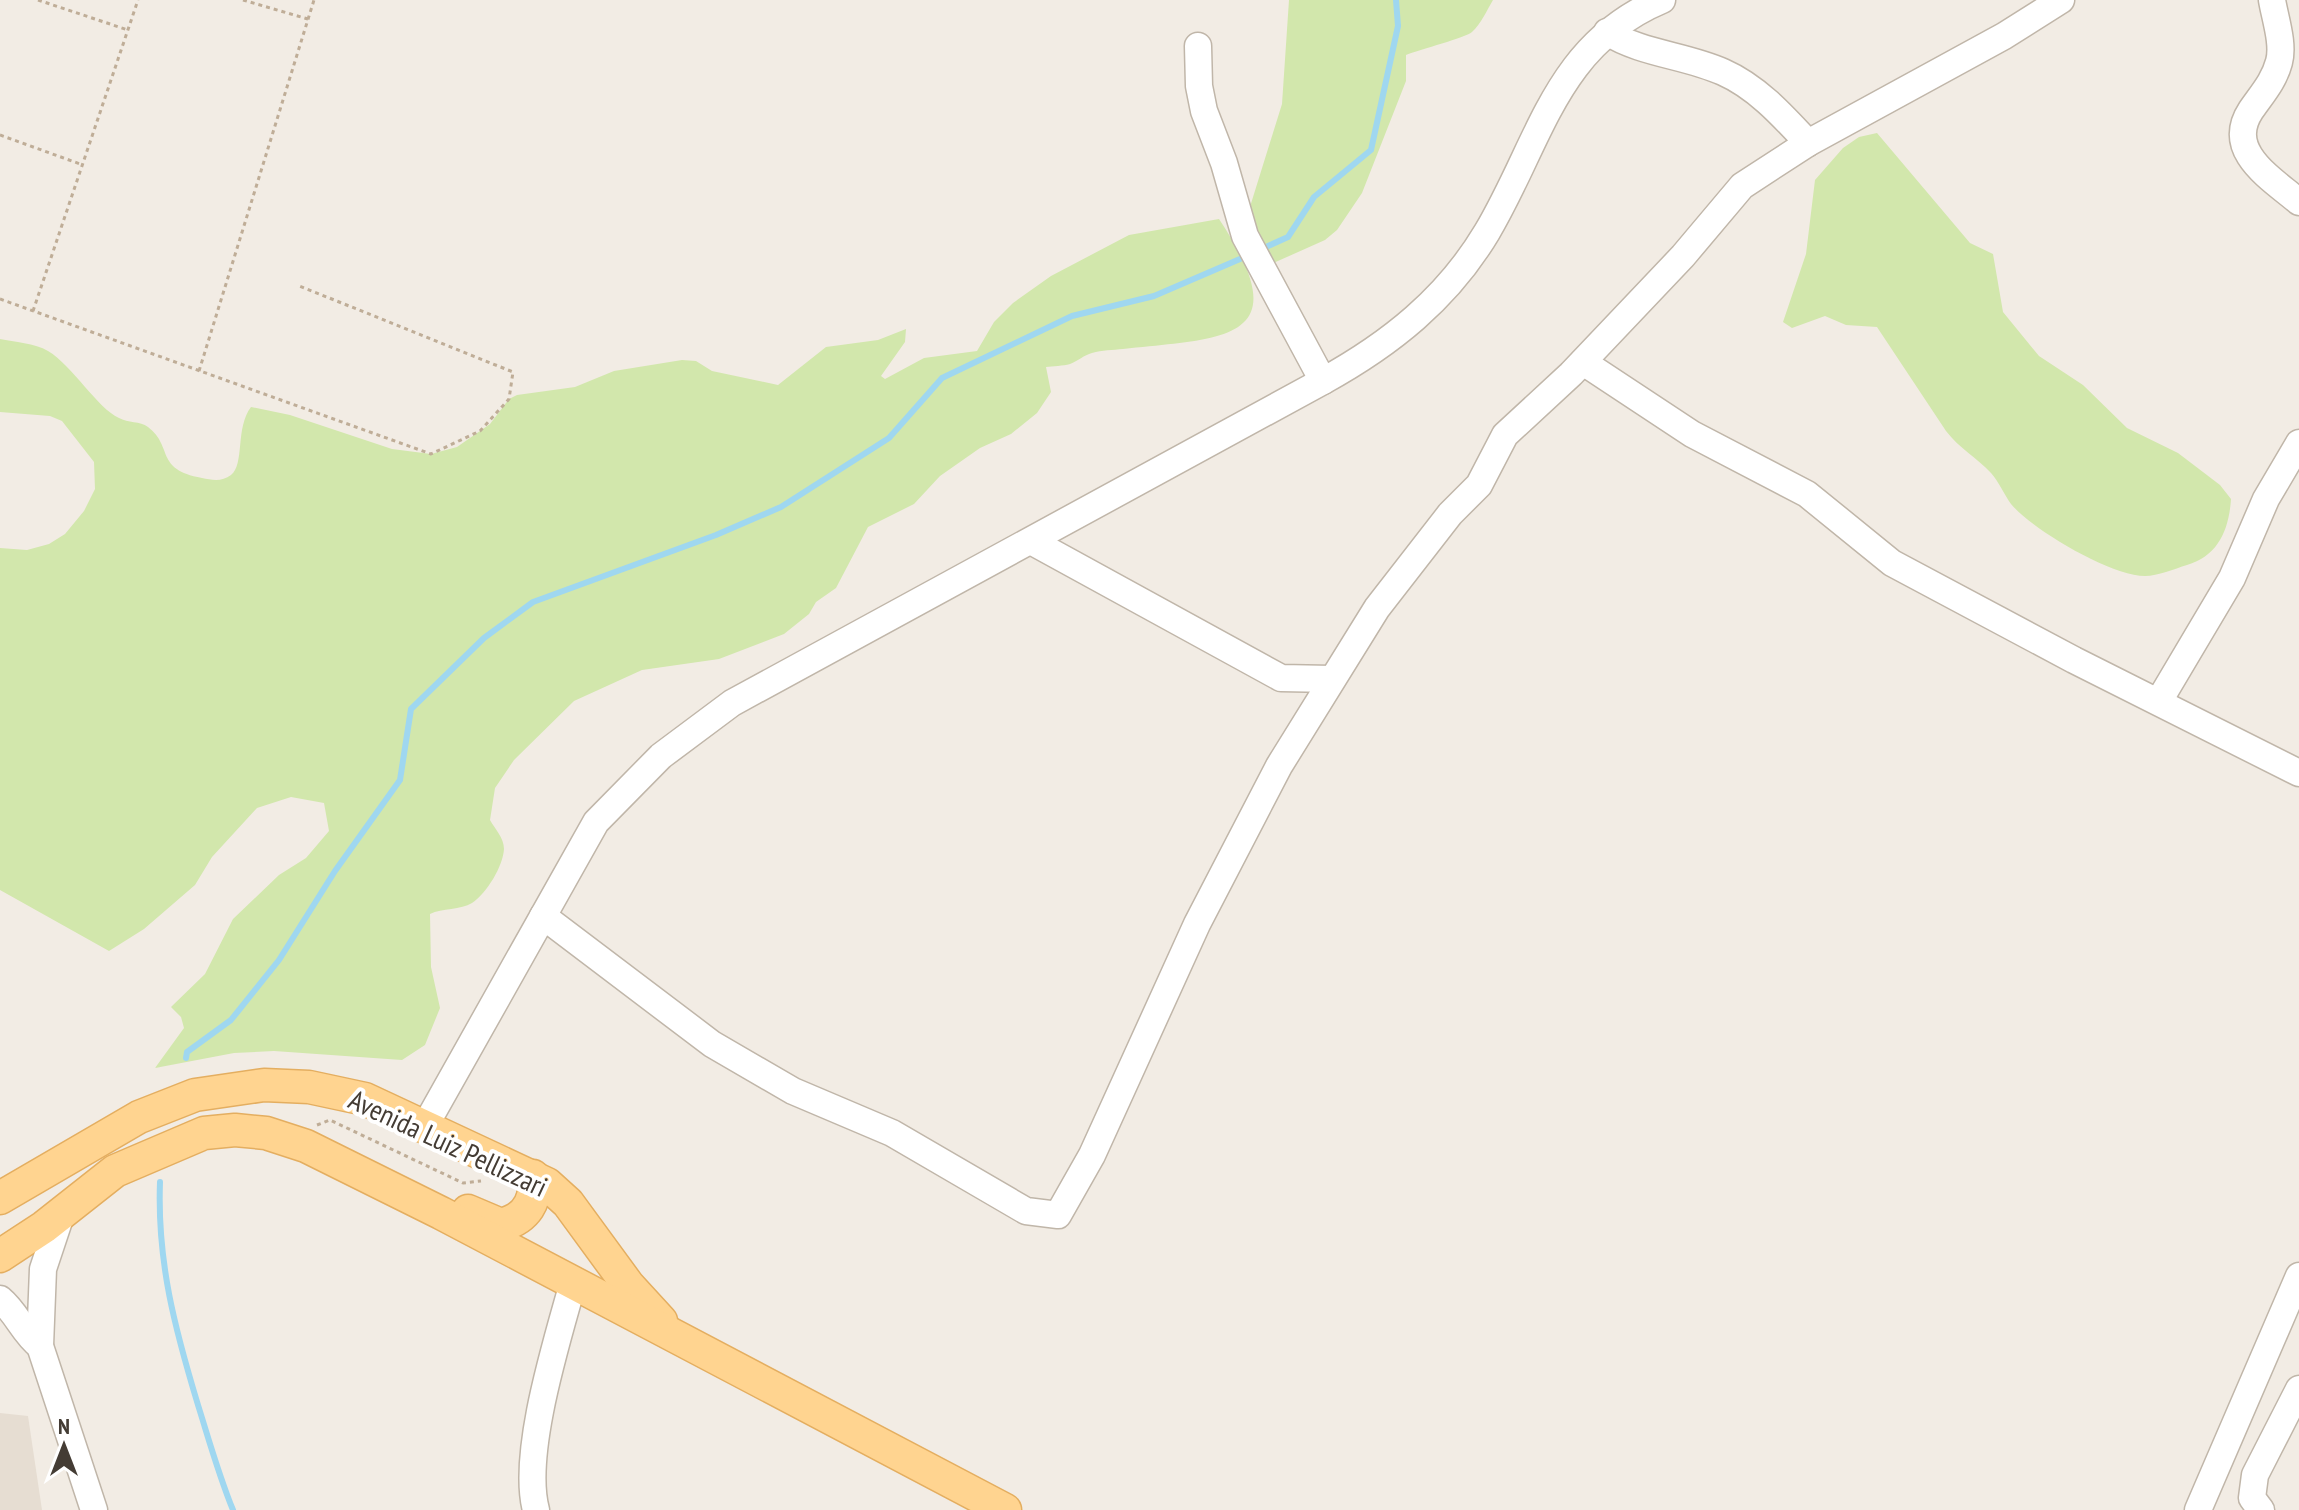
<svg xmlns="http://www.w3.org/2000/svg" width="2299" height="1510" font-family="'PT Sans Narrow',sans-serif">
	<rect width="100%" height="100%" fill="#f2ece4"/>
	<path fill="#e6ddd2" d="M0,1413L28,1416L42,1510H0Z"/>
	<g fill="#d2e7ac">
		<path d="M1289,0H1493C1487,10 1481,24 1472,32C1465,38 1421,49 1406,55V81L1362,193L1337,230L1325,240L1269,265L1249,210L1282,104Z"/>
		<path d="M1877,133L1970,243L1993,254L2003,312L2039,356L2083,385L2127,428L2178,453L2220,485L2231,499C2229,530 2218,556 2187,565C2174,569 2158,576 2145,576C2111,576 2033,530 2011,504C2004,494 1999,482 1991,473C1977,458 1959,448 1946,431L1877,327L1846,325L1825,316L1792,328L1783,322L1806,254L1815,180L1843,148L1859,137Z"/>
		<path d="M1219,219C1300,341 1226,338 1123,349C1113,350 1102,350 1092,353C1084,355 1078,361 1070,364C1063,366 1053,366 1046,367L1051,392L1037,413L1011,434L980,448L940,476L914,504L868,527L836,588L816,602L809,614L784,634L719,659L642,670L574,701L514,760L495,788L490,820C495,829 504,838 504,849C503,866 487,893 472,903C461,910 442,908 430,914L431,967L440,1008L425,1045L402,1060L274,1051L234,1053L155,1068L184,1028L181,1017L171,1007L205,974L233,919L279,875L306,858L329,831L324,803L291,797L257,808L212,857L195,885L144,929L109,951L0,890V548L27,550L49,544L65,534L84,511L95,489L94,462L62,421L50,416L0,412V339C14,342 35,343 48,351C73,366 97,408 119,418C128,423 140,421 148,427C174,447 154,469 202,478C212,480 222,482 231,475C245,464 235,428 251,407L290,415L392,449L431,454L457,447L490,424L509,399L517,395L575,387L614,371L682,360L696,361L712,371L778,385L826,347L878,340L906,329L905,342L881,376L885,379L924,358L977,351L994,322L1013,303L1051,276L1129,235Z"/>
	</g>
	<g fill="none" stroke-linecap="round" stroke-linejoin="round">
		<g stroke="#9fd7f0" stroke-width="6">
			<path d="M1268,246L1288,237L1314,197L1371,150L1398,26L1396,0"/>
			<path d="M186,1058L187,1052L231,1020L279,960L335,871L400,780L411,709L484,638L533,602L716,535L781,507L889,438L942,378L1072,316L1154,296L1240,259"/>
			<path d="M160,1182C157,1262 175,1329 198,1405C209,1440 219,1476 233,1510"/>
		</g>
		<defs>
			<g id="minor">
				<path d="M2272,0C2275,18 2284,44 2279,62C2274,81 2262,94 2251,110C2224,151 2271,178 2299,202"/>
				<path d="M1607,32C1642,54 1685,55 1723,72C1757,87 1783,116 1808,143"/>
				<path d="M1198,46L1199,86L1204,111L1224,163L1245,236L1323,381"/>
				<path d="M1583,362L1692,434L1807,494L1892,563L2074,660L2299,773"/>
				<path d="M1031,541L1281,678L1332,679"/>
				<path d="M2159,701L2232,578L2266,499L2299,443"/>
				<path d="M543,916L712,1044L793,1091L892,1133L1026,1211L1058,1215L1092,1155L1197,924L1279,766L1377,608L1450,514L1479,485L1505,435L1571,374L1683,256L1742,186L1808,143L2004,36L2061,0"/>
				<path d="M425,1126L596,822L661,756L732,703L1323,381C1390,344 1447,299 1487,232C1541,141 1555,45 1662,0"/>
				<path d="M62,1212L43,1269L40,1346L94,1510"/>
				<path d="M0,1299C17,1313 23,1333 40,1346"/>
				<path d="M536,1510C521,1454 557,1341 573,1283"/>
				<path d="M2198,1510L2299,1276"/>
				<path d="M2261,1510L2252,1498L2255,1475L2299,1389"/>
			</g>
			<g id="major">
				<path d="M0,1198L139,1117L195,1095L264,1085L309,1087L365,1099L547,1184L568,1203L628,1285L661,1321"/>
				<path d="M468,1211L501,1225C526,1219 538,1201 533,1176"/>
				<path d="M0,1256L44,1227L115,1171L204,1133L235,1130L266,1133L306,1146L441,1213L1005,1510"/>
			</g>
		</defs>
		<use href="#minor" stroke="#c0b6a9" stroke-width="29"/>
		<use href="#major" stroke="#e4ae60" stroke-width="35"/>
		<g stroke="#bfad97" stroke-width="3" stroke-dasharray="4 4" stroke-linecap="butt">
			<path d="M38,0L128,30"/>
			<path d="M243,0L308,19"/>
			<path d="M0,135L83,165"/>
			<path d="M0,299L431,454L480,431L509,399L513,372L297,285"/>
			<path d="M33,311L138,0"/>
			<path d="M199,371L314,0"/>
			<path d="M317,1125L330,1120L463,1183L481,1181"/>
		</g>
		<use href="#minor" stroke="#fff" stroke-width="26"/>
		<use href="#major" stroke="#ffd490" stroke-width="32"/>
	</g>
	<g text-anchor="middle" stroke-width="8" stroke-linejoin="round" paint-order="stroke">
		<g font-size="28" fill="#443c34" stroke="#fff">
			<text transform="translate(448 1143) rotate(25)" y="10">Avenida Luiz Pellizzari</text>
		</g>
	</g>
	<g transform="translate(64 1446)" stroke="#ffffff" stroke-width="6" paint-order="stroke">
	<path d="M0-6L14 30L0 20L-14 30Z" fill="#443c34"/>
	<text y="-12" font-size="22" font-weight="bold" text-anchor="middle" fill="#443c34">N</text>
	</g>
</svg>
